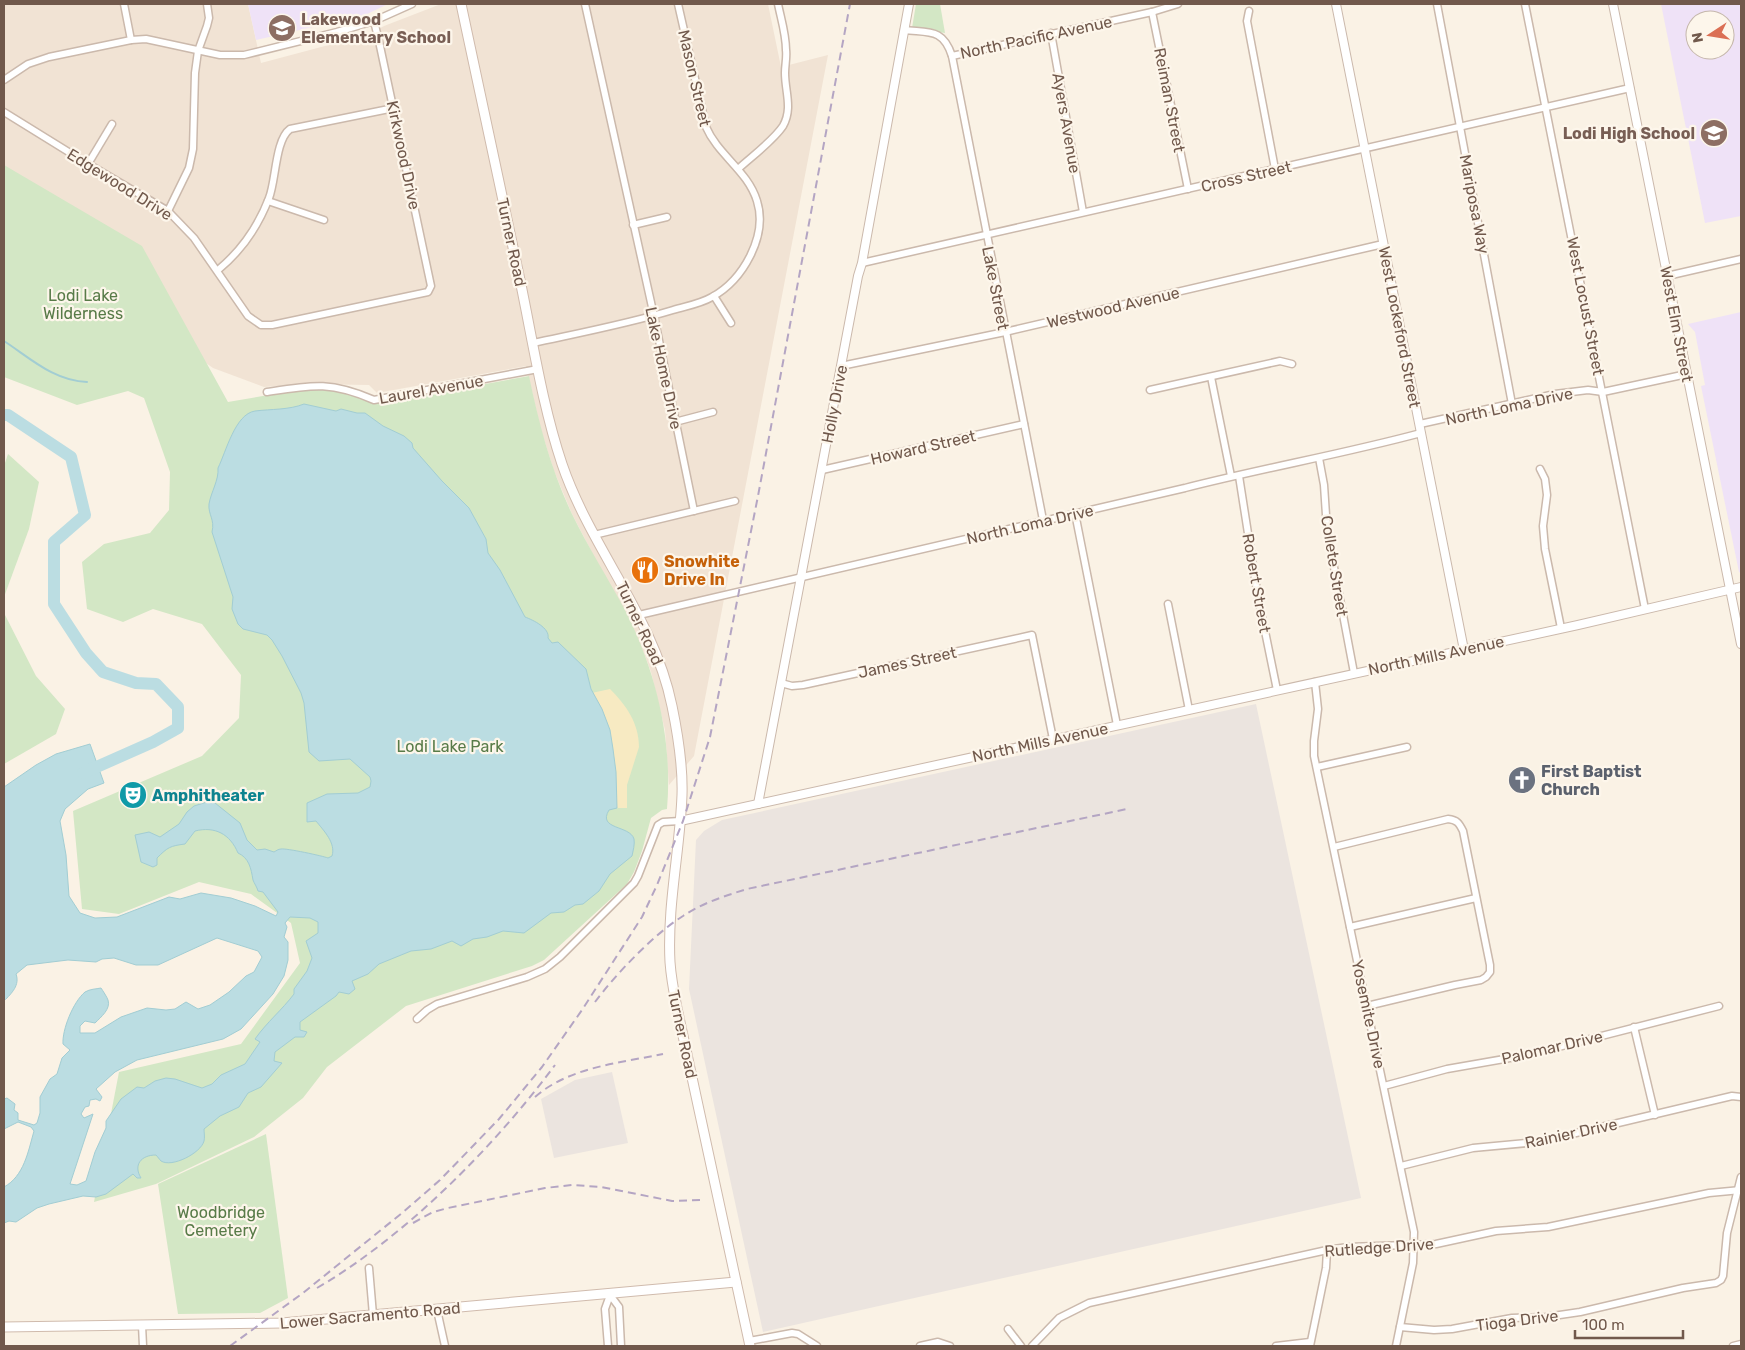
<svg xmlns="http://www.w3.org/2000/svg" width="1745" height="1350" font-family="Rubik,sans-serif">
	<rect width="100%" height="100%" fill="#faf2e5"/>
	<path fill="#f1e3d4" d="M4,4H248L261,63L370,34L384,26L441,4H768L781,67L828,55L694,756L669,785L665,730L651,672L644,653L572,514L554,471L541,430L526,366L377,393L369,385L306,384L264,387L213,368L166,335L4,169Z"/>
	<g fill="#ebe4df">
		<path d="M1256,704L1361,1198L763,1332L689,989L696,840L704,831L722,820Z"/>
		<path d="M612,1072L628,1143L554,1158L541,1099L575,1080Z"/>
	</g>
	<g fill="#efe2f7" fill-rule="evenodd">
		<path d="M248,4H388L365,15L256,40Z"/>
		<path d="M1661,4H1741V216L1705,223ZM1695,20H1725V50H1695Z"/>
		<path d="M1741,312V573L1739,572L1701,386L1705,385L1695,332L1688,324Z"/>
	</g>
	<g fill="#d3e7c5">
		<path d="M916,4H940L945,33L912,28Z"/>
		<path d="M4,165L142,246L228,402L292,391L328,389L353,394L381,403L529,376C539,424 551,470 572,514C588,547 608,578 625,610C656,671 673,740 667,809L662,810L651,818L642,851L634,872L627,884L544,960L532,966L406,1006L327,1067L303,1098L254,1137L156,1184L94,1202L119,1072L241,1044L300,963L291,923L251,894L199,882L119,914L82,909L73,811L202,756L239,718L241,675L202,624L153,609L123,622L87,609L82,562L104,544L150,533L169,510L170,472L144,398L128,391L77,405L4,377Z"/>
		<path d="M8,454L39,482L29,529L4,597V466Z"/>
		<path d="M4,613L36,676L65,709L56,734L4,764Z"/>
		<path d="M266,1134L288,1298L260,1313L178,1314L158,1184Z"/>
	</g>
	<path fill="#f7eac2" d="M610,689C626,705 639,723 639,747L627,785V808H612L587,694Z"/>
	<path fill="#bbdde2" stroke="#a2cdd3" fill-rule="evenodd" d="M304,404L336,411L341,409L357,413H365L383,426L404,436L412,443L413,448L442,481L469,508L486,539L488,553L500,570L525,617C533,620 550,628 548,638L552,643L558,642L586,669L591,689L602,709L610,730L613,749L616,772L617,808L609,810C597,830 630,825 634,839C635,844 633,851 632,856L610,874L599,891L583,904L575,905L564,912L551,913L524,933L503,931L487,937L473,939L461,946L452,941L431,949L411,951L379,964L368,974L352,981L355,989L349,994L339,992L336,996L300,1022V1030L307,1032L304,1037H295L275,1052L274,1061L282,1063L261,1087L248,1093L239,1107L220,1116L204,1129C204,1132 205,1138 204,1141C201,1153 172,1168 161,1161C160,1160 157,1156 156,1155C141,1155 133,1165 141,1178H137L133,1174L106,1194L96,1197L83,1196L49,1204L37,1208L16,1222L9,1221L4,1223V1187C24,1176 28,1152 34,1131L31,1127L18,1122L4,1129V1099L7,1098L15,1104L14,1110L18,1113V1120L34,1125L37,1123L40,1113V1097L50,1079L57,1074L62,1058L70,1050L63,1044C62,1030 73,1002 85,992C90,989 96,989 101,988C103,991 107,997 108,1000C111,1009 101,1017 95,1023L85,1021L80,1026V1033H95L121,1017L147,1008L166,1010L175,1009L186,1002L198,1009L210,1005L229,992L246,976L254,972L262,957L258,951L217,938L158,965H136L114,958L102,959L96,962L68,960L27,965L16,974C20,985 12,993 4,1001V787L36,765L56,754L90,744L104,783L88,789L65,809L60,821L66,855L69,896L80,913L95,918L117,917L169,897L180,899L201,893L231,898L255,906L276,916L278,912L263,892L258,891C257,887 254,883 253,880C251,868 249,858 238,853C230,834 215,826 195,831L185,844C170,846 168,847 157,858V865L153,867L141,862L135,835L149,832L160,837L179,824L187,812L194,806L207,802L215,803L240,823L247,840L257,850L265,849L274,852C276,851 278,849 281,849C286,848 323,856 328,858L332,856C336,843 324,831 316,821L307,822V803L327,794L358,793L370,787L371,781L370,777L350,759L319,761L309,752L304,703L301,693L282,656L272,640L267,635L243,629L238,624L232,609L233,597L212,532C215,519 208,515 209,504C211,492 219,480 218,468C226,452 235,414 255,411C271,409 289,410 304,404ZM290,917L310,918L318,922V933L306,941L312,958L307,971L294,989V994C282,1010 267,1022 255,1039L260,1042L245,1064L221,1075L212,1084L202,1088L175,1079L166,1078L155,1081L144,1088L137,1087L121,1099L106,1121V1128L95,1152L86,1181L77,1185L70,1184L93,1114L84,1118L81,1114L85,1107L89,1106L90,1100L96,1099L100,1101L102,1097L96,1089L115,1072L137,1060L223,1039L241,1029L273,994L284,976L288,960V942L284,937L287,927L285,923Z"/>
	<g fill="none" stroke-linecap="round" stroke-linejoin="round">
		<path stroke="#a2cdd3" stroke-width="2" d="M4,341C30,358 54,381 87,382"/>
		<path stroke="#bbdde2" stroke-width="12" d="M4,415H8L71,457L85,515L54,542V604L86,653L103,672L136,683L156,684L178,707V728L153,742L83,773"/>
		<defs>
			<g id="minor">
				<path d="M124,4L131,40"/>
				<path d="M585,4L654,316L694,511"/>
				<path d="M1437,4L1512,404"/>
				<path d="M1525,4L1645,609"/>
				<path d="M1249,11L1247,21L1275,169"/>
				<path d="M1152,12L1188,189"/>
				<path d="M904,30C929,33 943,28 952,56L1043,520"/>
				<path d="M1051,33L1083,212"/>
				<path d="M952,56L1152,12L1178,4"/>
				<path d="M4,80L28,64L49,57L131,40L146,39L220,55H244L337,32L374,21L412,4"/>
				<path d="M4,112L88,164L168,211L194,238L248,316L261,325H272L428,292L431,286L380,46L374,21"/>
				<path d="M88,164L112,124"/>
				<path d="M738,169C751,157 773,141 783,126C793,108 785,92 785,73C785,65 787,57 786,50C786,34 781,19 778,4"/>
				<path d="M268,201L324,220"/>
				<path d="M168,211L189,168L193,149L195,73L198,51L207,26L209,18L207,4"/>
				<path d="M633,225L667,217"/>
				<path d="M862,263L1630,88"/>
				<path d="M218,270C241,251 258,227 269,198C276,181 275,140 290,129L394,108"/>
				<path d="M1667,276L1741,259"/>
				<path d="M714,296L731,323"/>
				<path d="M533,343C579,333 627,324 673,310C686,306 700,304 712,297C743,280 768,236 757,201C748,171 718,155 706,127L678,4"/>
				<path d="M841,366L1005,332L1383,244"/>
				<path d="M1211,377L1231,476"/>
				<path d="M1150,390L1280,361L1292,364"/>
				<path d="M267,392C312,385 330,381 374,400L538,369"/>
				<path d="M675,422L713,412"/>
				<path d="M1420,424L1555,394L1588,390L1603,392L1687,374"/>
				<path d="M1319,458L1324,485L1327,530L1354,673"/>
				<path d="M1540,469L1545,479L1547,495L1543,526L1545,549L1561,628"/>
				<path d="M822,470L1024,424"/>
				<path d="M1239,476L1258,597L1277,690"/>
				<path d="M1075,513L1117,725"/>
				<path d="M594,535L735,501"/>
				<path d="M1168,604L1189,710"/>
				<path d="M639,615L1185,488C1263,468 1343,454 1421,433"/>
				<path d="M1315,682L1318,709L1314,741V756L1414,1232L1413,1263L1396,1346"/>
				<path d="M781,683L792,686L803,685L1032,635L1053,739"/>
				<path d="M1317,767L1407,747"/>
				<path d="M1334,847L1448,819C1457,820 1459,823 1463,831L1490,965V972L1486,977L1481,980L1455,985L1367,1006"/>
				<path d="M1350,927L1476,898"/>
				<path d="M417,1019L427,1010L437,1004L527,977L545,969L560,957L634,883L638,876L658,825L663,822L680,821"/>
				<path d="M1634,1027L1655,1115"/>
				<path d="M1384,1086L1447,1069L1527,1055L1719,1006"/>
				<path d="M1401,1166L1473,1148L1538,1142L1732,1096L1741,1097"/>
				<path d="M369,1268L373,1315"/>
				<path d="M610,1295L619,1307L621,1346"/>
				<path d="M437,1310L445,1346"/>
				<path d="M142,1325L143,1346"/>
				<path d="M1400,1327L1434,1330L1452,1329L1512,1318L1546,1317L1580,1312L1683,1288L1716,1283L1721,1280L1723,1276L1727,1233L1741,1177"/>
				<path d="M1008,1329L1021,1346"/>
				<path d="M749,1341L792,1333L798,1334L817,1346"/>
				<path d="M608,1346L605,1309L610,1295"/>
				<path d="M920,1346L938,1342L950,1346"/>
				<path d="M1032,1346L1059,1318L1089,1303L1327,1250L1348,1247L1436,1244L1496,1231L1548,1227L1709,1193L1741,1190"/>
				<path d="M1276,1346L1310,1342"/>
				<path d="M1310,1346L1326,1268L1327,1250"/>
				<path d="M1733,1346L1741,1344"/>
			</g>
			<g id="tertiary">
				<path d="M1336,4L1464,650"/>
				<path d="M1613,4L1741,644"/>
				<path d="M758,804L858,276L862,263L909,4"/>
				<path d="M680,821L1578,625L1741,587"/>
			</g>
			<g id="secondary">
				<path d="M461,4C480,96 501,188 520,280C533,342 542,404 562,464C591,549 654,617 672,706C678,735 683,765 682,795C680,850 667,906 670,962C671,977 674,993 677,1008L750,1346"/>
				<path d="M4,1327L282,1323L736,1282"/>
			</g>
		</defs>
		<use href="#minor" stroke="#cbb9ac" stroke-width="9"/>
		<use href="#tertiary" stroke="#cbb9ac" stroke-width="10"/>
		<use href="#secondary" stroke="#d0bbad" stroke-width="11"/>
		<use href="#minor" stroke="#fff" stroke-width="6"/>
		<use href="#tertiary" stroke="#fff" stroke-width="8"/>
		<use href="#secondary" stroke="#fff" stroke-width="9"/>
		<g stroke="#b4a5c3" stroke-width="2" stroke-dasharray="8 5" stroke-linecap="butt">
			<path d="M595,1002C615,975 654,934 683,916C702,903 725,896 747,889L1127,809"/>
			<path d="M535,1097C569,1067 620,1063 663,1054"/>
			<path d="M413,1223L433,1212L448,1208L545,1188L572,1185L601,1187L672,1201L703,1200"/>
			<path d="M317,1288C406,1236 494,1147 555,1065"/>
			<path d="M230,1346L303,1293L402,1213L440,1180L499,1119L542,1067L582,1010L642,917L657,885L683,821L710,737L758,496L850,4"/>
		</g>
	</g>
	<defs>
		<symbol id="school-disc" viewBox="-11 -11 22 22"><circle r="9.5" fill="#8d6e63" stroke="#fdf6eb"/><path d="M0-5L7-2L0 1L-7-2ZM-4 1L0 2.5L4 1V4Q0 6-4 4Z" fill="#fff"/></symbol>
		<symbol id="restaurant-disc" viewBox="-11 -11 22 22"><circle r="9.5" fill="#e8710a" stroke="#fdf6eb"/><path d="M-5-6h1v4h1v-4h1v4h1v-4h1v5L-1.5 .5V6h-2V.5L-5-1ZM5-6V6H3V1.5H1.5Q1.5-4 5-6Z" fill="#fff"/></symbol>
		<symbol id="church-disc" viewBox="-11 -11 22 22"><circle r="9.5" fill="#6b7280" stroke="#fdf6eb"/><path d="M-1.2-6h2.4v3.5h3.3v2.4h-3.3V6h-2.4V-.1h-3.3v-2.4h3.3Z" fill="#fff"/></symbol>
		<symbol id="theatre-disc" viewBox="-11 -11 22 22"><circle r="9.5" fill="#0f9aa8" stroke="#fdf6eb"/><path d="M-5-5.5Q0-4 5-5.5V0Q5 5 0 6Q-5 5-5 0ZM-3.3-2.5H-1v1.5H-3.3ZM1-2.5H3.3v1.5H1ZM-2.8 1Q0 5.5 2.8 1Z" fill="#fff"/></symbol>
	</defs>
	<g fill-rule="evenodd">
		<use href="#school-disc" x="266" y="12" width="32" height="32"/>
		<use href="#school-disc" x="1698" y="117" width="32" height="32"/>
		<use href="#restaurant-disc" x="629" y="554" width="32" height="32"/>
		<use href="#church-disc" x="1506" y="764" width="32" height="32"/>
		<use href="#theatre-disc" x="117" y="779" width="32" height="32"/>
	</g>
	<g text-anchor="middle" stroke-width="4.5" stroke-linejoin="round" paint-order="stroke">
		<g font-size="16" font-weight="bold" fill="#785e54" stroke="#fdf6eb" text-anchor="start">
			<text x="301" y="25">Lakewood<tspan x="301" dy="18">Elementary School</tspan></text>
			<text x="1695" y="139" text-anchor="end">Lodi High School</text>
		</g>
		<g font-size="16" fill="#71594c" stroke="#fdf6eb">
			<text transform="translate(1036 37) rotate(-12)" y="6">North Pacific Avenue</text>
			<text transform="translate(695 78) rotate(77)" y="6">Mason Street</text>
			<text transform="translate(1170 100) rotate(79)" y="6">Reiman Street</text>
			<text transform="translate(1067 123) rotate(80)" y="6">Ayers Avenue</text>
			<text transform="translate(404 155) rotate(78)" y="6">Kirkwood Drive</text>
			<text transform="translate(1246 176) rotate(-13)" y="6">Cross Street</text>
			<text transform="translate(120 184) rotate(32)" y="6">Edgewood Drive</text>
			<text transform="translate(1475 204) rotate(79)" y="6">Mariposa Way</text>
			<text transform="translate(512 242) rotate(78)" y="6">Turner Road</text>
			<text transform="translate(996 288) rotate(79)" y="6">Lake Street</text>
			<text transform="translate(1586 306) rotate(79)" y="6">West Locust Street</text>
			<text transform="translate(1113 307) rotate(-13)" y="6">Westwood Avenue</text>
			<text transform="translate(1677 324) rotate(79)" y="6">West Elm Street</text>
			<text transform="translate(1400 327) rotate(79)" y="6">West Lockeford Street</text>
			<text transform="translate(664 368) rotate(78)" y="6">Lake Home Drive</text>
			<text transform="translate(431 389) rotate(-10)" y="6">Laurel Avenue</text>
			<text transform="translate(834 404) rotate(-79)" y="6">Holly Drive</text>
			<text transform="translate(1509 406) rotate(-12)" y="6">North Loma Drive</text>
			<text transform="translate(923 447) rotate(-13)" y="6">Howard Street</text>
			<text transform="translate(1030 524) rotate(-13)" y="6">North Loma Drive</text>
			<text transform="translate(1335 566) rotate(81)" y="6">Collete Street</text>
			<text transform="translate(1257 583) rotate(80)" y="6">Robert Street</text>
			<text transform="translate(640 623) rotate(65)" y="6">Turner Road</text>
			<text transform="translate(1436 655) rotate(-12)" y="6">North Mills Avenue</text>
			<text transform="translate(907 662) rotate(-12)" y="6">James Street</text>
			<text transform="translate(1040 742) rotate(-12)" y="6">North Mills Avenue</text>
			<text transform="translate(1369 1014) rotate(78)" y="6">Yosemite Drive</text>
			<text transform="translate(683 1034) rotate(78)" y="6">Turner Road</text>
			<text transform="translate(1552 1047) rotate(-13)" y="6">Palomar Drive</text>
			<text transform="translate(1571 1133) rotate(-12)" y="6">Rainier Drive</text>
			<text transform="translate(1379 1247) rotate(-4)" y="6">Rutledge Drive</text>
			<text transform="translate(370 1315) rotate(-5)" y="6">Lower Sacramento Road</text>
			<text transform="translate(1517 1320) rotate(-7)" y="6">Tioga Drive</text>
		</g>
		<g font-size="16" fill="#587b48" stroke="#fdf6eb">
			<text x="83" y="301">Lodi Lake<tspan x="83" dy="18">Wilderness</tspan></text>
			<text x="450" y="752">Lodi Lake Park</text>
			<text x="221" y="1218">Woodbridge<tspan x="221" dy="18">Cemetery</tspan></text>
		</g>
		<g font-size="16" font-weight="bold" fill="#c56008" stroke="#fdf6eb" text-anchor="start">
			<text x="664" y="567">Snowhite<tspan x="664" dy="18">Drive In</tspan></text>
		</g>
		<g font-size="16" font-weight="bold" fill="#5b616d" stroke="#fdf6eb" text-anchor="start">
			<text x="1541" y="777">First Baptist<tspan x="1541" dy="18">Church</tspan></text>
		</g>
		<g font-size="16" font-weight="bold" fill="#0d838f" stroke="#fdf6eb" text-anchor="start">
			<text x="152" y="801">Amphitheater</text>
		</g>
	</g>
	<rect width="1745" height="1350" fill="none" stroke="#71594c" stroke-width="10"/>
	<g transform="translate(1710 35) rotate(258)"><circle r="24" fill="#fdf6eb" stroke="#c5b7ab"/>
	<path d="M0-4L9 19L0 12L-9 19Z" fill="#db6f54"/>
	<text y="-8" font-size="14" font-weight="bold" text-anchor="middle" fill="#71594c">N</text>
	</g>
	<path d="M1575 1330v8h108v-8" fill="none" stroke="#71594c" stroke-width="2.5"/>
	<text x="1582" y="1330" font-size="15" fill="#71594c" stroke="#fdf6eb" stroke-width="4" paint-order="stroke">100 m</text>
</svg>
